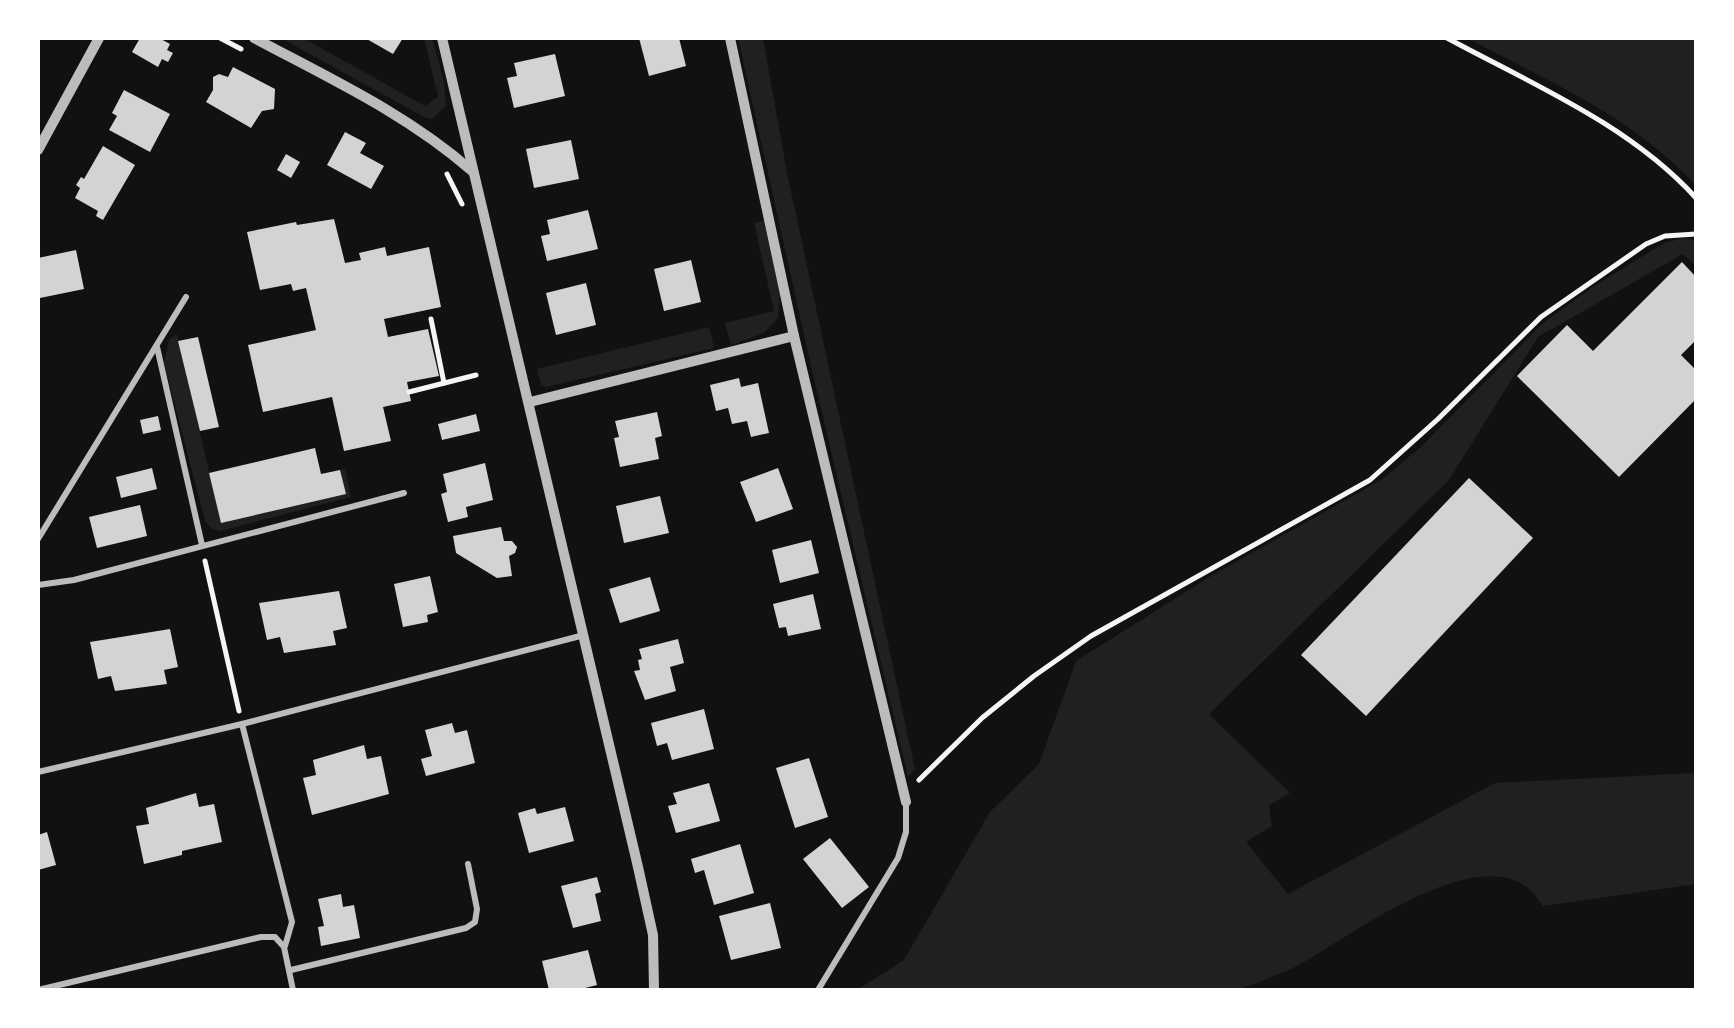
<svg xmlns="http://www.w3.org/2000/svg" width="1734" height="1028" font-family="'Sofia Sans Condensed',sans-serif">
	<rect width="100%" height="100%" fill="#111"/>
	<g fill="#202020">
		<path d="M281,38H303L425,106L438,97L424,38H432L444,82L446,106L432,119L424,117Z"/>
		<path d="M738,38H763L787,173L915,769L908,777L811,366Z"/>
		<path d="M1467,38H1696V186C1636,118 1546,80 1467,38Z"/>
		<path d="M764,221L780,294L778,318L764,333L731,345L725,323L774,311L754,223Z"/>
		<path d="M1684,238L1696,240V266L1683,254L1538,337L1449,480L1209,714L1290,793L1269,805L1272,826L1246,842L1288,894L1495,783L1696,773V884L1543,906C1538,900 1534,892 1528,888C1470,843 1346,940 1295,967C1276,976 1256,983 1237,990H857L904,960L990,812L1039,764L1076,661L1211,576L1381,480L1420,448L1543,323L1593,287L1664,243Z"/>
		<path d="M709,327L714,348L546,387L541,385L537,369Z"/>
		<path d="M177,334L221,523L345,494L340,470L345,468L351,497L220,531L211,528L205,521L164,363L169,339Z"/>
	</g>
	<g fill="#d3d3d3">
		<path d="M140,38H159L170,44L167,50L173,53L168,62L162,59L158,67L132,52Z"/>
		<path d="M365,38H403L393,54Z"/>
		<path d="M639,38H679L686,66L649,76Z"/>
		<path d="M555,54L565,96L514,108L507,78L517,76L514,63Z"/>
		<path d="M233,67L275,89L274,109L262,111L251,128L206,102L213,90V77L219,74L228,77Z"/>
		<path d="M124,90L170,114L150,152L109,130L117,116L112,113Z"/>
		<path d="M345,132L366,143L360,153L384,166L371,189L327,165Z"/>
		<path d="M571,140L579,179L534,188L526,149Z"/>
		<path d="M103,146L135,165L103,220L96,216L98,211L75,198L80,188L76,185L81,177L84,179Z"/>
		<path d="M286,154L300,162L291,178L277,170Z"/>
		<path d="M588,210L598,249L547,261L541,236L550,234L547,220Z"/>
		<path d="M334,219L345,263L361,260L359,253L385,247L387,256L429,247L441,307L384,319L388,337L428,329L439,376L407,382L411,401L383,407L391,441L344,451L332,397L263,412L248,345L316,330L306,288L293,291L291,284L260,290L247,232L296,222L297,225Z"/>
		<path d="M76,250L84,289L40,298L38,258Z"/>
		<path d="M691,260L701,302L664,311L654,269Z"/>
		<path d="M1682,262L1696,277V340L1681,355L1696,370V399L1619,477L1517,376L1567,325L1593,351Z"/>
		<path d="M586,283L596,325L556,335L546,293Z"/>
		<path d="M198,337L219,427L200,431L178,341Z"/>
		<path d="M739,378L741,387L758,383L769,433L751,437L747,421L732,424L728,408L716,411L710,385Z"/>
		<path d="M657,412L662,436L655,438L659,459L620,467L614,438L619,437L615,421Z"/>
		<path d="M476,414L480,431L442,440L438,424Z"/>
		<path d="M158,416L161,430L143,434L140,420Z"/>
		<path d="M315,448L321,474L340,470L346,494L221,523L209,473Z"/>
		<path d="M485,463L493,500L466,507L468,517L448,522L441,494L447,492L443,474Z"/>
		<path d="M152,468L157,489L121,498L116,477Z"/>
		<path d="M778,468L793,509L756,522L740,482Z"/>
		<path d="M1469,478L1533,538L1366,716L1301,655Z"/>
		<path d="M660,496L669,533L624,543L616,506Z"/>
		<path d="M140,505L147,536L97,548L89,517Z"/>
		<path d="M501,527L504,541H512L517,547L515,553L509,556L512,576L497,578L456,553L453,536Z"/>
		<path d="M811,540L819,573L780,583L772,550Z"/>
		<path d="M430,576L438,612L427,615L428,622L403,627L394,584Z"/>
		<path d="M650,577L660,611L620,623L609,589Z"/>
		<path d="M339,591L347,628L333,631L336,645L284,653L280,637L267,640L259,603Z"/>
		<path d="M813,594L821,629L788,636L786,627L779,628L773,604Z"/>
		<path d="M170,629L178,667L164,670L167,684L115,691L111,676L98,679L90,642Z"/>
		<path d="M678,639L684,663L670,667L676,691L645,700L634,671L640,670L638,660L642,659L639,649Z"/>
		<path d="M704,709L714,749L672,760L667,743L657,746L651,723Z"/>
		<path d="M452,723L455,733L467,730L475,763L426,776L421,759L432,756L425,730Z"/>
		<path d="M364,745L367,759L381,756L389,794L312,815L303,778L316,775L313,760Z"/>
		<path d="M809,758L828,817L795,828L776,768Z"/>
		<path d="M709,783L720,821L676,833L668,806L677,804L673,793Z"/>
		<path d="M196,793L199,807L214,804L222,842L182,851V855L144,864L136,826L149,824L146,808Z"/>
		<path d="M565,807L574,841L529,853L518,813L535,808L537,814Z"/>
		<path d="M47,832L56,865L38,870V835Z"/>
		<path d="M830,838L869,887L842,908L803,859Z"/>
		<path d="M740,844L754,893L714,905L704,870L695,873L691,859Z"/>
		<path d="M597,877L601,892L595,894L601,921L573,928L561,886Z"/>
		<path d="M341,894L343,907L354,905L360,938L321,946L318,927L324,926L318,899Z"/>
		<path d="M770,903L781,948L731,960L719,916Z"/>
		<path d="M588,950L597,985L577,990H549L542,961Z"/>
	</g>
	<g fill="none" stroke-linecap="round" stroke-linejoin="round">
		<g stroke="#f5f5f5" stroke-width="5">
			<path d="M220,38L241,49"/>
			<path d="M1447,38C1532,84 1630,125 1696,198"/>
			<path d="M447,174L462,204"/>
			<path d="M431,319L444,383"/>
			<path d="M409,392L476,375"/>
			<path d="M205,561L239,711"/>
			<path d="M919,780L982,718L1034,676L1091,636L1370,480L1438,419L1541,317L1646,244L1665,236L1696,234"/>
		</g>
		<g stroke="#bcbcbc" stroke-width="6">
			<path d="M157,347L202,545"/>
			<path d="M38,539L186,297"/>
			<path d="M38,585L74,580L404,493"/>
			<path d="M242,724L292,922L285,946"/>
			<path d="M38,772L242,724L584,635"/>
			<path d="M291,970L466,928L475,922L477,909L468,864"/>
			<path d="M38,990L261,937H275L284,947L293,990"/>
			<path d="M818,990L898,858L906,832V802"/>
		</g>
		<g stroke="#bcbcbc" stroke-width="10">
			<path d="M254,38C329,78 407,114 472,171"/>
			<path d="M442,38L638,867L653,935L654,990"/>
			<path d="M730,38L794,336L906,802"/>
			<path d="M38,150L99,38"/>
			<path d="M530,402L794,336"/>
		</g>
	</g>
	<rect width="1734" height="1028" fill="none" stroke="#ffffff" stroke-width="80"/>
</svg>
